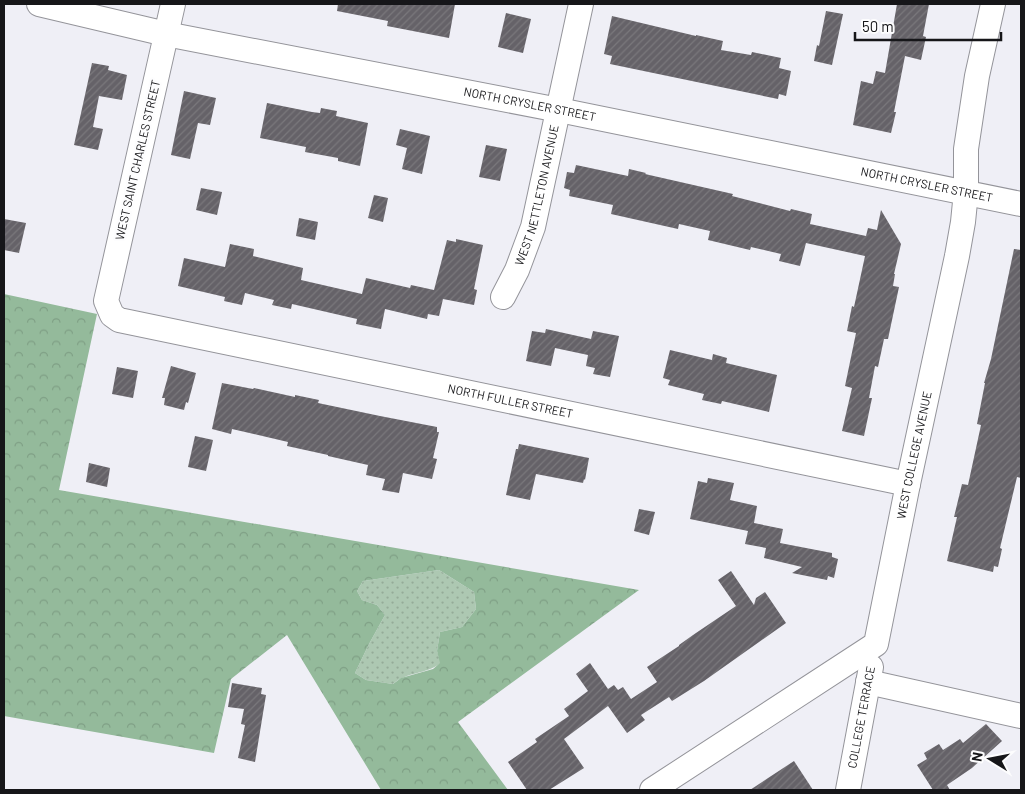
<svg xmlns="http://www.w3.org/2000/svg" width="1025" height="794" font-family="Barlow,sans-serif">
	<defs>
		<pattern id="grass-dots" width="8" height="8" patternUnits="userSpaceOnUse" patternTransform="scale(1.25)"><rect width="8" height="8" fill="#adc8b2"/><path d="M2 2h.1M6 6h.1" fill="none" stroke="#94ab98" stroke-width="1.8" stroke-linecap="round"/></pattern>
		<pattern id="forest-crowns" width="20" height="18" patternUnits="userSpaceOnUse" patternTransform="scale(1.25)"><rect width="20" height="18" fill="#94ba9b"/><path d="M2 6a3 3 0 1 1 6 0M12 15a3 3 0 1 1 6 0" fill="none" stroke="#7f9f85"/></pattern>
		<pattern id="building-hatch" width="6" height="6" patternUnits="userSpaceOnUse" patternTransform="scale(1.25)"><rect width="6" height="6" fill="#656268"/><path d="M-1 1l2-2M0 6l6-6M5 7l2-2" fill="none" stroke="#7a787c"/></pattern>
	</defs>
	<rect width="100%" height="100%" fill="#efeff6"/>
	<path fill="url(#grass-dots)" d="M439,570L474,592L476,609L462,627L440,632L437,651L441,663C425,675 408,671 393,684L366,680L355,673L369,644L385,615L377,605L362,600L357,591L363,581Z"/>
	<path fill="url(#forest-crowns)" fill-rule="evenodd" d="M4,294L97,314L59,490L639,590L458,722L508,790H381L287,635L231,679L214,753L4,716ZM439,570L474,592L476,609L462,627L440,632L437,651L440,663L433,669L401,678L393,684L366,680L355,673L369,644L385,615L377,605L362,600L357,591L363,581Z"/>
	<g fill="url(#building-hatch)">
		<path d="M338,4H455L449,38L387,26L388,21L337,11Z"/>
		<path d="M897,4H929L923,36L926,37L921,60L905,56L894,112H896L891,133L853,125L861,81L873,84L876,71L885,73Z"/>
		<path d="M826,11L843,14L832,65L814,61L817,45L819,46Z"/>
		<path d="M506,13L531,19L523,53L498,47Z"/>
		<path d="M612,16L696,36V35L723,41L721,50L751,55L752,52L781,58L779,68L791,71L786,96L779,94L778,99L610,64L612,56L604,54Z"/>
		<path d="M92,63L109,66L108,70L127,75L122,100L99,96L93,127L103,129L98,150L74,145Z"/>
		<path d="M184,91L216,98L210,125L198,123L190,159L171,155Z"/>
		<path d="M267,103L312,112L320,113L321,108L337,111L336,116L368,123L360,166L338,161V158L305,152L306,147L260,138Z"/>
		<path d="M400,129L430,136L422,174L402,169L407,148L396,145Z"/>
		<path d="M486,145L507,149L500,181L479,177Z"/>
		<path d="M576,165L628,176L629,169L646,173L645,174L733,194L732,196L790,211L791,209L812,214L810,224L866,236L868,228L877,230L881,210L901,244L894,274H895L893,286L899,287L888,339H884L878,367L875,366L869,398H872L864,436L842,431L852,388L845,386L856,333L847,331L852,306L854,307L865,256L806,243L800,266L779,261L781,254L751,247L750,250L708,240L710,231L679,224L678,229L611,214L613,205L569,196L570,190L564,188L567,172L574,173Z"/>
		<path d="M201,188L222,192L217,215L196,210Z"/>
		<path d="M374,195L388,198L383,222L368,218Z"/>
		<path d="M299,218L318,222L315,240L296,236Z"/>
		<path d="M4,219L26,223L19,253L4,250Z"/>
		<path d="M456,239L483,245L474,289L477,290L474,305L443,299L439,316L428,314L427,319L385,309L381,329L356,324L357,319L292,304L291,309L272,305L274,300L245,293L242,305L224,301L225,297L178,286L184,258L225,267L230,244L254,249L253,256L303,268L301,280L362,294L366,278L410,288L411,285L434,290L447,240L456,242Z"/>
		<path d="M1014,249L1021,250V478L1017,477L1000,548L1002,549L998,567L994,566L993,572L947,561L957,517H954L962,484L968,485L981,425L977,424L985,383H984L991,359Z"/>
		<path d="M546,329L591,339L593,331L619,336L610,377L593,374L595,368L586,366L588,355L555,348L551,366L526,361L532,331L545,333Z"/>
		<path d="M670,350L712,360L713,354L727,358L726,363L777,375L769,412L722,401L721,404L702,400L704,394L668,385L670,380L663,378Z"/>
		<path d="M171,366L196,373L188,403L186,402L184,410L164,405L165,398H162Z"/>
		<path d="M117,367L138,371L133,398L112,394Z"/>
		<path d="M222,383L253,389L254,388L295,397V395L319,400L318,403L380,416L437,427V432H439L433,458L437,459L432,479L403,473L399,493L382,490L385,479L366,475L368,465L328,456V455L287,446L288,442L232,429L231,434L212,429Z"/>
		<path d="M195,436L213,440L206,471L188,467Z"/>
		<path d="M519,444L589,458L585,480L584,479L583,483L536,474L530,500L506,495L516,449H518Z"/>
		<path d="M89,463L110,468L107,487L86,482Z"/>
		<path d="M708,478L734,483L730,500L757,506L754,523L783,529L780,543L832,553V557L838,559L834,578L828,576L827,580L792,573L802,567L764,558L766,548L745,544L748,531L690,519L698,481L707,483Z"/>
		<path d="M639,509L655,512L649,535L634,531Z"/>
		<path d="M731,571L754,605L756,598L765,592L786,623L704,681L672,701L669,697L641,715L645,720L627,733L608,706L564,739L584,768L549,790H527L508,762L537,742L535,739L569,716L564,709L588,691L576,674L590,663L608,689L614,685L618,690L623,687L631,699L657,682L647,667L679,646V645L693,635L736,606L718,580Z"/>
		<path d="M232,683L262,688L261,694L266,695L255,762L238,758L245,725L241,724L244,709L228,707Z"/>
		<path d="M986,724L1002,741L972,768L947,785L950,790H933L917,765L927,759L924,753L939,744L943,750L960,739L963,743Z"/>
		<path d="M794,761L813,790H750Z"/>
	</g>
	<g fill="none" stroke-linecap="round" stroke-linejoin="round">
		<defs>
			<g id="minor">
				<path id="s1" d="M39,4L166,34L559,110L1021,204"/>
				<path id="s2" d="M173,4L106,301L112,315L119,320L908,484"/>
				<path id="s3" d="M503,297L517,270L533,227L581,4"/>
				<path d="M868,682L1021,716"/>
				<path id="s4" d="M652,790L876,644L908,484L957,256L963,222L966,192V149L977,76L993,4"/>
				<path id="s5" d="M848,790L871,667"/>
			</g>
		</defs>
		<use href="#minor" stroke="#94949a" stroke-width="26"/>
		<use href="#minor" stroke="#fff" stroke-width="24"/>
	</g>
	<g text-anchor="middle" stroke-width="5" stroke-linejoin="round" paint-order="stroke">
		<g font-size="12" fill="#161619" stroke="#fdfdfe">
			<text dy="4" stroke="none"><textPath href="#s1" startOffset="501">NORTH CRYSLER STREET</textPath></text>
			<text transform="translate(138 160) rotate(-77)" y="4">WEST SAINT CHARLES STREET</text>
			<text dy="4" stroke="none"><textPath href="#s1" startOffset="906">NORTH CRYSLER STREET</textPath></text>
			<text dy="4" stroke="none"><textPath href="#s3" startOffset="108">WEST NETTLETON AVENUE</textPath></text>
			<text dy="4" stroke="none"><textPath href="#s2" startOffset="728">NORTH FULLER STREET</textPath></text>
			<text dy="4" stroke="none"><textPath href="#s4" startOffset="460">WEST COLLEGE AVENUE</textPath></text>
			<text dy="4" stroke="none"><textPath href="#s5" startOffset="74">COLLEGE TERRACE</textPath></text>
		</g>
	</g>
	<rect width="1025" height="794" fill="none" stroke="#161619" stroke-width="10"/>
	<g transform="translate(990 759) rotate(280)" stroke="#fdfdfe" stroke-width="4" paint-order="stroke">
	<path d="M0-4L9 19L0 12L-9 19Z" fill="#161619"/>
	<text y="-8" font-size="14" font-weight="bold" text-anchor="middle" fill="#161619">N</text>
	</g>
	<path d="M855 32v8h146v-8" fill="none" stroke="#161619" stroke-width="2.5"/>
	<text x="862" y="32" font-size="15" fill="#161619" stroke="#fdfdfe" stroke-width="4" paint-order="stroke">50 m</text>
</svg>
